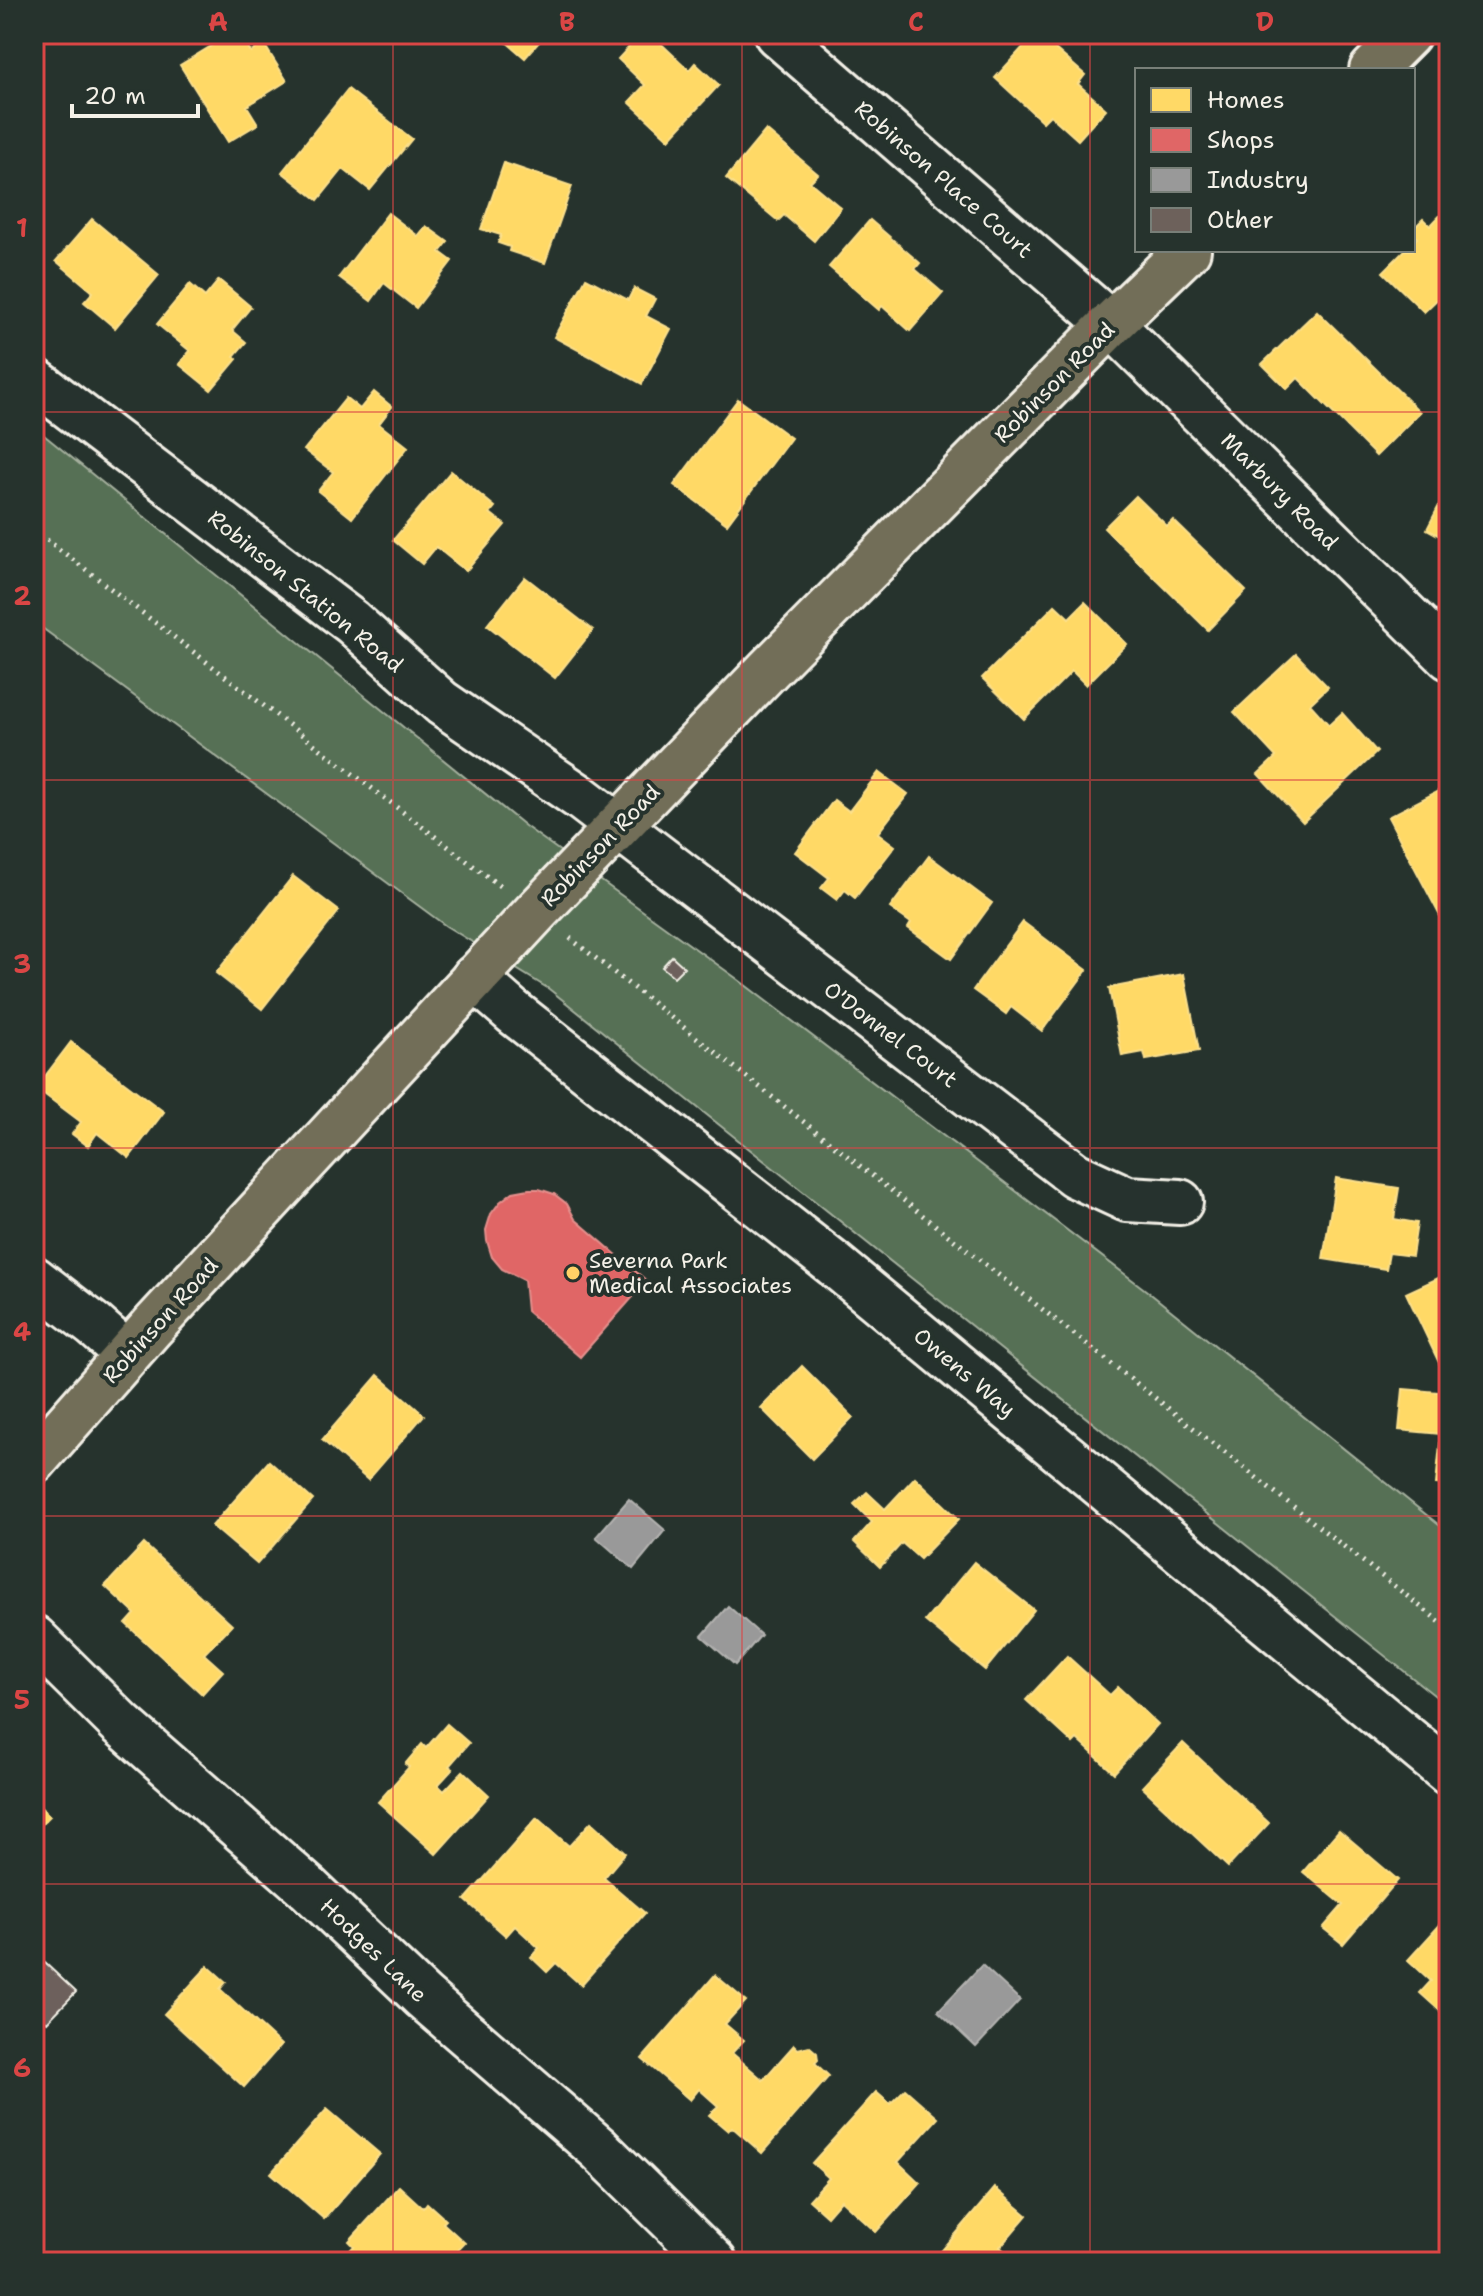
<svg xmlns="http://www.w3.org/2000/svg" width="1483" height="2296" font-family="'Shantell Sans',sans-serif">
	<rect width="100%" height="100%" fill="#26332d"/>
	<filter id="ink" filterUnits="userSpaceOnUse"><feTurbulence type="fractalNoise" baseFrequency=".0125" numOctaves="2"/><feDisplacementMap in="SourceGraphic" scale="16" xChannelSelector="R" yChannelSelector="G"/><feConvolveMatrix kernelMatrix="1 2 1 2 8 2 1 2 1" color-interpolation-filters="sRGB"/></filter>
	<g filter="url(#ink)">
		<path fill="#566f55" stroke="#a5b09e" stroke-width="2" d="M34,427L525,826L736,978L1147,1291L1449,1533V1707L549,989L446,926L34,622Z"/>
		<g fill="#ffd966" stroke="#fce08d" stroke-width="2">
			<path d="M231,34H240L251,52L264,44L287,81L247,106L258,124L228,142L180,65Z"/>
			<path d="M497,34H546L525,58Z"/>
			<path d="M641,34H651L689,70L695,63L719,85L669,139L629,102L645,85L618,59Z"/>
			<path d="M1035,34H1038L1085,75L1078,84L1106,109L1078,140L1050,115L1043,122L995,78Z"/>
			<path d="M348,89L412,139L370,190L343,169L318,200L282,172Z"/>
			<path d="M766,130L818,174L810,182L841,208L814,241L784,215L778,221L726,178Z"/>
			<path d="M504,163L572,186L545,263L509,251L510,247L498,243L501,235L481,229Z"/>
			<path d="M1449,206V288L1424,312L1383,272L1405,250H1413V242L1417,238L1413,234V229L1423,219L1430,226Z"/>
			<path d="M388,213L418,236L426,226L448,242L440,252L452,261L416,308L384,283L371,301L339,277Z"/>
			<path d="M92,219L159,275L115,328L84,302L93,292L56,261Z"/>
			<path d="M870,220L920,263L915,269L943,293L910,331L882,306L879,310L829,267Z"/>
			<path d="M586,278L628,300L634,288L655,299L646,316L671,329L642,384L554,337Z"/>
			<path d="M219,280L251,307L232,330L246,342L234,356L237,359L211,390L179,364L190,351L157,324L190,284L205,297Z"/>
			<path d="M1317,311L1420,412L1376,456L1298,378L1287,389L1262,364Z"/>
			<path d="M374,392L392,407L379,424L408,447L352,518L318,491L333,472L304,450L346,398L360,409Z"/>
			<path d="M738,399L791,438L727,524L674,485Z"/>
			<path d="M451,471L495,507L490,513L505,525L466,571L436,547L422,564L393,540Z"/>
			<path d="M1449,486V541L1427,529Z"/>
			<path d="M1136,496L1167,526L1173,520L1246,591L1208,630L1104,528Z"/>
			<path d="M525,577L593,630L555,678L487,625Z"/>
			<path d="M1085,602L1127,644L1086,685L1072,671L1024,719L982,678L1055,605L1069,618Z"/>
			<path d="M1296,654L1328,687L1310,704L1329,725L1342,713L1377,752L1303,822L1258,774L1276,757L1234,712Z"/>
			<path d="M879,772L908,794L878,833L895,846L855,898L845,890L837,900L821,888L829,878L795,852L834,800L849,811Z"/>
			<path d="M1440,790L1449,808V933L1388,817Z"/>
			<path d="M929,856L992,903L951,959L908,928L911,923L890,908Z"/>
			<path d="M293,876L339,911L262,1009L216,973Z"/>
			<path d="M1023,922L1087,970L1042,1031L1011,1007L1006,1014L973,990Z"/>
			<path d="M1184,974L1199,1051L1146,1060L1144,1052L1122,1056L1109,988Z"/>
			<path d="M71,1042L164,1112L129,1158L97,1133L88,1146L72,1134L81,1122L36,1088Z"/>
			<path d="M1336,1178L1399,1188L1394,1219L1417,1223L1412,1256L1389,1253L1386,1269L1323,1259Z"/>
			<path d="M1449,1273V1363L1441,1367L1406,1293Z"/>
			<path d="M802,1366L853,1417L812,1459L761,1408Z"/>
			<path d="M378,1375L424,1415L368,1480L322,1440Z"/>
			<path d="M1403,1389L1449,1393V1485L1436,1484L1441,1434L1399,1430Z"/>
			<path d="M269,1461L313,1500L257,1564L212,1526Z"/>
			<path d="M915,1477L959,1519L920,1559L902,1543L880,1567L854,1542L872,1522L854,1504L867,1492L885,1509Z"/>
			<path d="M144,1544L232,1625L204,1654L223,1671L202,1694L126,1624L135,1614L105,1586Z"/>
			<path d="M974,1562L1034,1610L985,1670L925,1621Z"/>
			<path d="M1067,1656L1110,1695L1118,1687L1158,1724L1114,1773L1077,1739L1073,1743L1026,1700Z"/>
			<path d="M447,1724L469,1743L449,1766L453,1769L438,1785L444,1791L463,1771L489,1795L436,1854L378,1802L409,1767L405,1764L422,1744L426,1748Z"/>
			<path d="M1183,1743L1269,1823L1228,1867L1142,1787Z"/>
			<path d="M34,1801L50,1816L34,1832Z"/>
			<path d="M537,1818L569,1846L591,1822L625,1853L604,1878L645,1913L581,1985L556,1963L547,1972L531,1957L539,1948L515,1926L506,1936L465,1900Z"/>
			<path d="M1339,1830L1398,1880L1343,1944L1323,1928L1343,1905L1303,1872Z"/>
			<path d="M1445,1919L1449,1922V2019L1420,1993L1431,1981L1408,1960Z"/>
			<path d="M208,1966L226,1982L220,1989L281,2045L244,2087L164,2014Z"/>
			<path d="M715,1975L746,2001L725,2024L744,2040L732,2053L763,2080L794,2045L798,2049L809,2046L817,2053L818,2060L815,2063L829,2076L762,2153L732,2127L728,2131L709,2115L718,2106L699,2089L690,2100L642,2059Z"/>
			<path d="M905,2089L938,2118L898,2162L920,2183L876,2232L841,2200L827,2216L809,2200L829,2178L812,2163L876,2092L890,2104Z"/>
			<path d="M327,2109L380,2154L324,2219L271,2173Z"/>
			<path d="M399,2186L423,2208L427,2203L446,2220L443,2223L465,2243L447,2262H339L354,2246L349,2241Z"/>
			<path d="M995,2188L1027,2215L1000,2247L1018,2262H932Z"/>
		</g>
		<path fill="#e06666" stroke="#e6908d" stroke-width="2" d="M529,1189H539L554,1194L567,1204L575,1219L647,1281L580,1357L527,1311L524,1280L502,1269L492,1257L487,1241L486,1230L491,1214L500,1202L513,1192Z"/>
		<g fill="#999" stroke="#b4b3b1" stroke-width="2">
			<path d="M629,1499L665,1530L633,1569L596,1537Z"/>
			<path d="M728,1606L761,1635L735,1665L702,1636Z"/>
			<path d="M982,1965L1020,2000L976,2047L938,2011Z"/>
		</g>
		<g fill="#6d615b" stroke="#f4f1e8" stroke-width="2">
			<path d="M672,956L684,967L674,977L662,967Z"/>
			<path d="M45,1963L76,1992L47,2022L34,2010V1975Z"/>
		</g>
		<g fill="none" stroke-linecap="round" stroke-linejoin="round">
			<defs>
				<g id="minor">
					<path d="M777,34L1111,324L1449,657"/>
					<path d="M34,380L352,622L442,703L581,798L1075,1175L1127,1199L1180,1202"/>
					<path d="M474,978L513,1012L834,1264L1449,1773"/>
					<path d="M34,1279L94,1325L127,1354"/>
					<path d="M34,1638L121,1724L307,1887L423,1997L599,2149L714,2262"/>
				</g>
				<g id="major">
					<path d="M1372,70L1408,34"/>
					<path d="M34,1461L152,1327L535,913L769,669L1111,324L1188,250"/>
				</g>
			</defs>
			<use href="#minor" stroke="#f4f1e8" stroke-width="50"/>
			<use href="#major" stroke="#f4f1e8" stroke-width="50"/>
			<g stroke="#f4f1e8" stroke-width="5" stroke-dasharray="2 6" stroke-linecap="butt">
				<path d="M34,530L501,887"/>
				<path d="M570,938L1449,1629"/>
			</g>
			<use href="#minor" stroke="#26332d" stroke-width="44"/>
			<use href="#major" stroke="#726e59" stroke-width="44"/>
		</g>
	</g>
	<path fill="none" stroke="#da4645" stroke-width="2" stroke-opacity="0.55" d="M393,34V2262M742,34V2262M1090,34V2262M34,412H1449M34,780H1449M34,1148H1449M34,1516H1449M34,1884H1449"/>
	<circle fill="#ffd166" stroke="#26332d" stroke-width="3" cx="573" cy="1273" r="8"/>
	<g text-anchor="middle" stroke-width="8" stroke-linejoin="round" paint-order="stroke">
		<g font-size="22" fill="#f4f1e8" stroke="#26332d">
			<text transform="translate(944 179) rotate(41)" y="8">Robinson Place Court</text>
			<text transform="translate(1054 382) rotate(-45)" y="8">Robinson Road</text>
			<text transform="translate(1280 491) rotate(45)" y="8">Marbury Road</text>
			<text transform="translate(306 591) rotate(39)" y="8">Robinson Station Road</text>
			<text transform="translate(600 845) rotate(-46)" y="8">Robinson Road</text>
			<text transform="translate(891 1034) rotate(37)" y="8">O'Donnel Court</text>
			<text transform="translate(160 1320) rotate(-48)" y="8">Robinson Road</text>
			<text transform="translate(965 1372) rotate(40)" y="8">Owens Way</text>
			<text transform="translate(374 1950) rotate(44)" y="8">Hodges Lane</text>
		</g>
		<g font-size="22" fill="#f4f1e8" stroke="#26332d" text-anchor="start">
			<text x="589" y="1268">Severna Park<tspan x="589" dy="25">Medical Associates</tspan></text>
		</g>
	</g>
	<rect width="1483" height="2296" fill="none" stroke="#26332d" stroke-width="88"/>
	<rect x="1135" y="68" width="280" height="184" fill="#26332d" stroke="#787f78" stroke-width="2"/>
	<rect x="1151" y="88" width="40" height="24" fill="#ffd966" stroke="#787f78" stroke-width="2"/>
	<text x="1207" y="108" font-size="24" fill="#f4f1e8">Homes</text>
	<rect x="1151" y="128" width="40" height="24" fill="#e06666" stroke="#787f78" stroke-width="2"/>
	<text x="1207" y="148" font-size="24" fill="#f4f1e8">Shops</text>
	<rect x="1151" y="168" width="40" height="24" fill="#999999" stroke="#787f78" stroke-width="2"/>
	<text x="1207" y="188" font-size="24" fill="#f4f1e8">Industry</text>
	<rect x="1151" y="208" width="40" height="24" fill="#6d615b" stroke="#787f78" stroke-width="2"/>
	<text x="1207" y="228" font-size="24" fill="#f4f1e8">Other</text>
	<path d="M72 104v12h126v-12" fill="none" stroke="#f4f1e8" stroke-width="4"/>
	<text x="84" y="104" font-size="24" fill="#f4f1e8" stroke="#26332d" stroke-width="6" paint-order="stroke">20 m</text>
	<rect x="44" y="44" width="1395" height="2208" fill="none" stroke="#da4645" stroke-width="3"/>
	<g font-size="26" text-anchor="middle" font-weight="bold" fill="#da4645">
		<text x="218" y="31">A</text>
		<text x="567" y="31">B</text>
		<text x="916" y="31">C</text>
		<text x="1265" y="31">D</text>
		<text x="22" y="237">1</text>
		<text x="22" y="605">2</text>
		<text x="22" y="973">3</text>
		<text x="22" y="1341">4</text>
		<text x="22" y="1709">5</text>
		<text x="22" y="2077">6</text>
	</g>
</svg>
